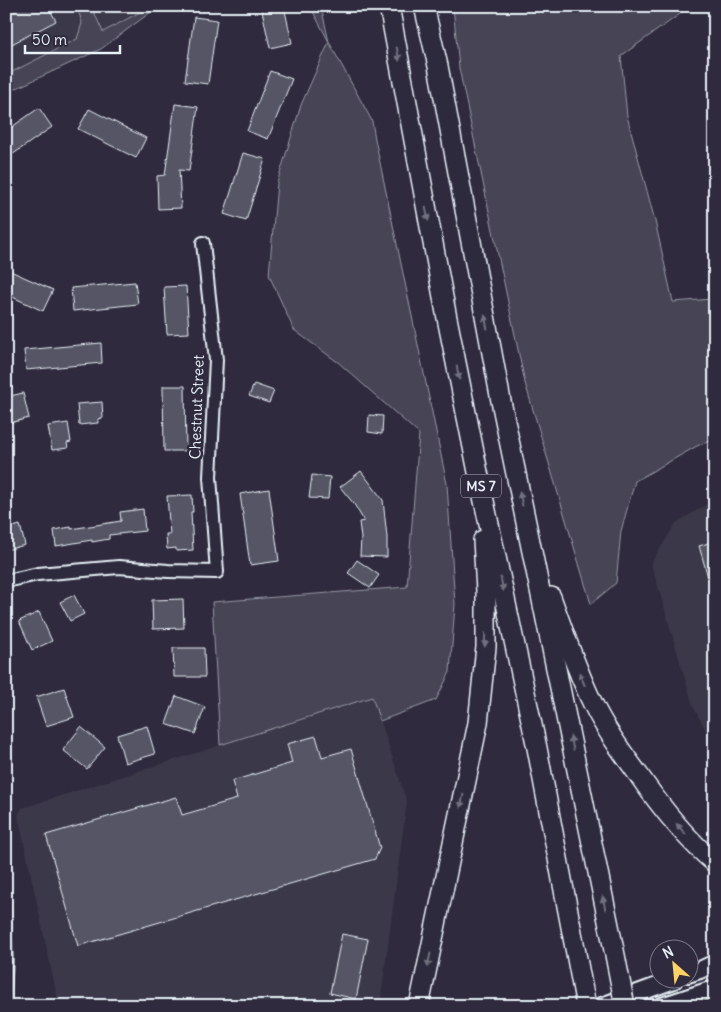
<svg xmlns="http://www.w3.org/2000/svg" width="721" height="1012" font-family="Delius,sans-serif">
	<rect width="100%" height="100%" fill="#2f2a3d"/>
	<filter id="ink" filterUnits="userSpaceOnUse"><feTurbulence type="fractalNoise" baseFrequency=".02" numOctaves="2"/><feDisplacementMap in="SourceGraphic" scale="10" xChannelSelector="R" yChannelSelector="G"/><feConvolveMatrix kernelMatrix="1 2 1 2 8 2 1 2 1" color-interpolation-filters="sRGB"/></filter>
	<g filter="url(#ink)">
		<g fill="#3b3749">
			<path d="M6,6H159L101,49L6,93Z"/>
			<path d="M715,499V748L693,706L651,563L676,523Z"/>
			<path d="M373,697L407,802L380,1006H59L18,815L22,808Z"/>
		</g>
		<g fill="#464455" stroke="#979aa6">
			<path d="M77,6H91L103,32L151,6H159L101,49L6,93V75L77,39L82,23Z"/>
			<path d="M310,6H321L329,42L372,121L375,139L447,484L455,604L450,672L436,700L380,721L372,697L220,745L212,602L407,587L419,434L339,363L294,330L269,275L277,183L301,105L329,42Z"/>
			<path d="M453,6H688L680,14L621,56L627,116L655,221L673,302L712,299L715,293V439L697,446L635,481L621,531L616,583L591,604L525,383L459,68Z"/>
		</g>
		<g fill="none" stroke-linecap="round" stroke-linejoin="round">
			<path stroke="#9c9fab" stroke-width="4" d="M6,874L9,887L12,961L9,1006"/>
		</g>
		<g fill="#575565" stroke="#e8f1f8">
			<path d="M6,6H48L56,21L6,47Z"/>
			<path d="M261,6H284L292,43L270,48Z"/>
			<path d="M194,17L217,20L208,84L185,81Z"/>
			<path d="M270,71L292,79L268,139L247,131Z"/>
			<path d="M175,104L198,107L189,171L179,170L181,208L158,209L157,176L165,175Z"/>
			<path d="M39,108L52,127L6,159V131Z"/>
			<path d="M89,109L146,138L136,158L78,129Z"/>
			<path d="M243,153L265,159L246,221L224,214Z"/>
			<path d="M6,269L53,290L43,311L6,294Z"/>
			<path d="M135,282L138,304L73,311L71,288Z"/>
			<path d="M186,286L189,333L167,334L164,287Z"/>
			<path d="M101,343L102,363L26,370L24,350Z"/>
			<path d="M254,384L274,391L269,403L249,396Z"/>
			<path d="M163,386H185L186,451H164Z"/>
			<path d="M23,393L29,418L6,424V397Z"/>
			<path d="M102,402L103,418L98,419V423L79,425L77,404Z"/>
			<path d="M369,415L383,416L382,434L368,432Z"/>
			<path d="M68,423L71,442L67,443L68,448L52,450L48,426Z"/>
			<path d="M361,471L383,500L387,537V557L360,556L361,538L359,522L364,521L354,504L340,487Z"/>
			<path d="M312,475L330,477L328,499L309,498Z"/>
			<path d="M269,489L279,561L250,565L240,494Z"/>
			<path d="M192,495L193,512H191L193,550L176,551V548L167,549L166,534H170L167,496Z"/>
			<path d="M143,509L145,531L109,535V539L92,542V540L56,546L54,530L71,527V529L121,521L120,512Z"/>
			<path d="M20,525L25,545L6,550V529Z"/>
			<path d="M715,541V590L712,591L699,546Z"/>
			<path d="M357,560L379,575L370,588L348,573Z"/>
			<path d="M74,595L84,614L70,621L60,602Z"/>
			<path d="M183,599L184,628L153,629L152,600Z"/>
			<path d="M39,612L52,641L32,650L19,621Z"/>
			<path d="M173,648H204L205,677H174Z"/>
			<path d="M64,688L74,717L46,726L36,697Z"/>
			<path d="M176,696L205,707L195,734L166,724Z"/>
			<path d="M147,726L155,754L125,763L117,735Z"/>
			<path d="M81,727L105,747L87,769L63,750Z"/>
			<path d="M316,736L322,757L351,749L380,848L375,859L78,946L46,835L176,797L182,815L237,799L232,781L292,763L287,744Z"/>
			<path d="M342,934L368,939L356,999L330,993Z"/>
		</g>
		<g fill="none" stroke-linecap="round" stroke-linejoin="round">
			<defs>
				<path id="minor" d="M6,581L38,574L119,567L168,571L217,572L210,477L216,360L203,243"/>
				<g id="major">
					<path d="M688,974L700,970L715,963"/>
					<path d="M602,1006L674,980"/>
					<path d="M662,1006L707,991L715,990"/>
				</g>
				<g id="highway">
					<path d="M389,6L446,313L481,487L537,748L586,1006"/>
					<path d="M424,6L438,66L501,401L614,950"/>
					<path d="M551,597C564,633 576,669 593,704C605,729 622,752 638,774C660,806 685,838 715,863"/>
					<path d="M419,1006L478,723L486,647V591L483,540"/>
				</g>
			</defs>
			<use href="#minor" stroke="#e8f1f8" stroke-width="16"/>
			<use href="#major" stroke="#e8f1f8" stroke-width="20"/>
			<use href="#highway" stroke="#e8f1f8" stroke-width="22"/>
			<use href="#minor" stroke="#2f2a3d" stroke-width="12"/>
			<use href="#major" stroke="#2f2a3d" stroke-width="16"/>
			<use href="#highway" stroke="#2f2a3d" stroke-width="19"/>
			<defs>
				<path id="highway-bridge" d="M614,950L625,1006"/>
			</defs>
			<use href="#highway-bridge" stroke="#e8f1f8" stroke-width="22" stroke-linecap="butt"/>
			<use href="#highway-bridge" stroke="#2f2a3d" stroke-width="19"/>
		</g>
		<defs><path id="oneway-solid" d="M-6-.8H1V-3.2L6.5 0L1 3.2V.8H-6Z" transform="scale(1.25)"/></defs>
		<g fill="#70707e">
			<use href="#oneway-solid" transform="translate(398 54) rotate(79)"/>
			<use href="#oneway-solid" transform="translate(427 214) rotate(79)"/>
			<use href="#oneway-solid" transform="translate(486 322) rotate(-101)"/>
			<use href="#oneway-solid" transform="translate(458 373) rotate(79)"/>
			<use href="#oneway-solid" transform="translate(521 499) rotate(-102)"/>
			<use href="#oneway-solid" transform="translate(502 584) rotate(78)"/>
			<use href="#oneway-solid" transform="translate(485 640) rotate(91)"/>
			<use href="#oneway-solid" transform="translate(582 679) rotate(-113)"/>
			<use href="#oneway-solid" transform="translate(572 743) rotate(-102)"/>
			<use href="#oneway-solid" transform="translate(462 801) rotate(102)"/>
			<use href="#oneway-solid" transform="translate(681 829) rotate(-131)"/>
			<use href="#oneway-solid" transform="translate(604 903) rotate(-102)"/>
			<use href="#oneway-solid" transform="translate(429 960) rotate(102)"/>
		</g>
	</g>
	<g text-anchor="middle" stroke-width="5" stroke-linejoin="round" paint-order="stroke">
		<rect fill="#2f2a3d" stroke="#b0b5c0" stroke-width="1" x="461" y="474.5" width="40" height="23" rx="4"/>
		<g font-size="14" font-weight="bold" fill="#e8f1f8">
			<text x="481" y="491">MS 7</text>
		</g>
		<g font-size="15" fill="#e8f1f8" stroke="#2f2a3d">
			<text transform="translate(197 407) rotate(-88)" y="5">Chestnut Street</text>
		</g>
	</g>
	<rect width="721" height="1012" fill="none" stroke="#2f2a3d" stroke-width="25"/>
	<rect x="12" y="12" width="696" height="987" fill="none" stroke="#e8f1f8" stroke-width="2" filter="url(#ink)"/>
	<g transform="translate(674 964) rotate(333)"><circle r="24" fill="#2f2a3d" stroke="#797a88"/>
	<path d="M0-4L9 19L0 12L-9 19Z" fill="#ffd166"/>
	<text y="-8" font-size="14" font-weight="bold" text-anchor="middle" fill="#e8f1f8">N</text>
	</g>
	<path d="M25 45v8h95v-8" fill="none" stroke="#e8f1f8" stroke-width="2.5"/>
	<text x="32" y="45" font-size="15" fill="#e8f1f8" stroke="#2f2a3d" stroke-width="4" paint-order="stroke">50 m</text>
</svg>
